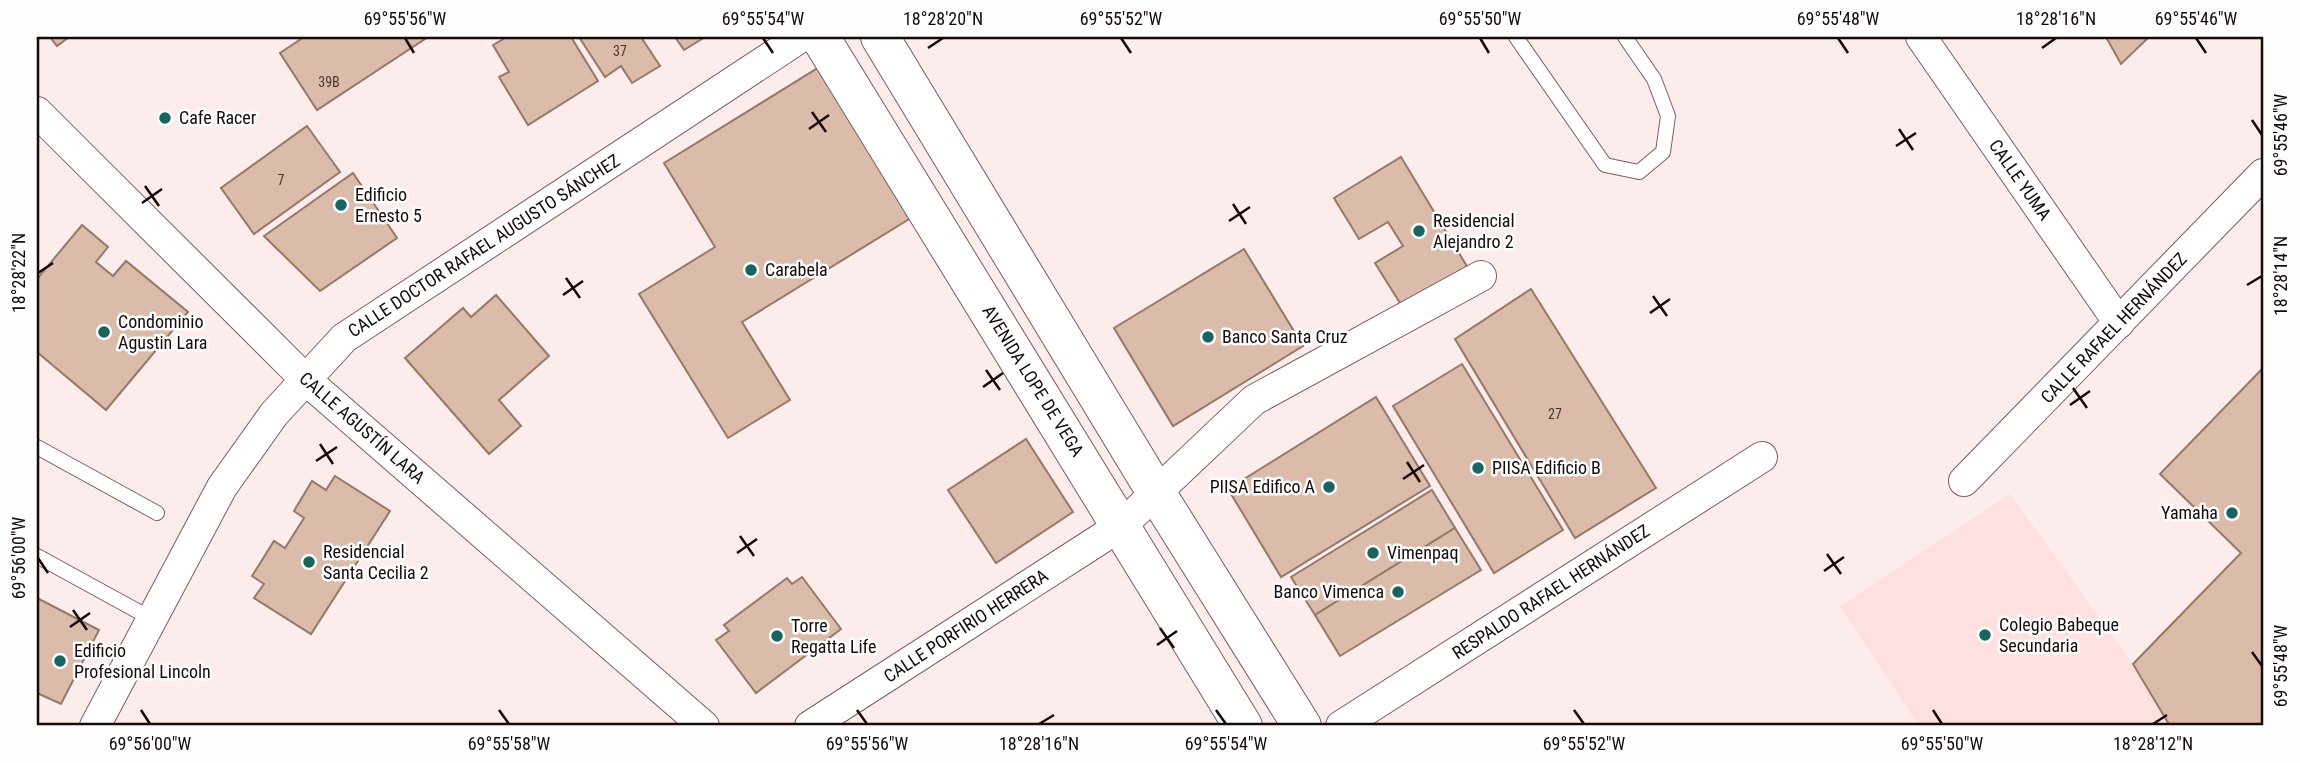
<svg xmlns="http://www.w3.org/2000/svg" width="2300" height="763" font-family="'Roboto Condensed',sans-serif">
	<rect width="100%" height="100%" fill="#fcecec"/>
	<path fill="#fee0e0" d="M2010,494L2133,664L2170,726H1919L1840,606Z"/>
	<g fill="#dbbba9" stroke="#967867" stroke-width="2">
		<path d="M50,37H69L57,46Z"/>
		<path d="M304,37H428L317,110L280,53Z"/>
		<path d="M507,37H571L598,81L528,125L499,77L509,72L493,45Z"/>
		<path d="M579,37H641L660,66L632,83L621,66L605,77Z"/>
		<path d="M675,37H705L684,50Z"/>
		<path d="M2106,37H2149L2121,64Z"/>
		<path d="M826,63L919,213L742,322L790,400L728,438L639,294L715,247L664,163Z"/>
		<path d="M307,126L340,172L254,234L221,188Z"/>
		<path d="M1401,157L1468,268L1403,308L1375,263L1403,246L1388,222L1359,239L1334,198Z"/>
		<path d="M353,173L397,238L320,291L264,236Z"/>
		<path d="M82,225L108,247L96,262L113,276L126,261L188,312L106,410L37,352V279Z"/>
		<path d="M1244,249L1303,346L1173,426L1114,328Z"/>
		<path d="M1531,289L1656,488L1575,538L1455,339Z"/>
		<path d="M496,295L549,356L499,400L521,426L489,454L405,358L463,308L471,317Z"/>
		<path d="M1462,364L1563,530L1494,573L1393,406Z"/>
		<path d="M2263,368V726H2170L2133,664L2241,553L2160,474Z"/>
		<path d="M1376,397L1430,486L1281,577L1228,489Z"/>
		<path d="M1026,439L1073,512L996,563L948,490Z"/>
		<path d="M335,476L390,511L311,634L254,598L264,584L252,576L274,541L285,548L304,518L294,511L312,481L326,490Z"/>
		<path d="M1432,490L1455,528L1315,615L1291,577Z"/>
		<path d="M1455,528L1481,570L1340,656L1315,615Z"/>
		<path d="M802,577L841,629L756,693L716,640L729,631L724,625L787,578L792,584Z"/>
		<path d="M37,598L99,630L61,704L37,693Z"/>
	</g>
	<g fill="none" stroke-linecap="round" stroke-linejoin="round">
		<defs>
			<g id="service">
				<path d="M1516,37L1605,165L1639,172L1663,152L1668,116L1654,79L1625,37"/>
				<path d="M37,447L157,513"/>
				<path d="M37,556L152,619"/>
			</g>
			<g id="minor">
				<path d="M1921,37L2119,323"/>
				<path d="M37,112L306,380L704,726"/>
				<path d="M1964,481L2263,174"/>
				<path d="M95,726L222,487L274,414L344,338L801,37"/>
				<path d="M810,726L1122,525L1254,400L1481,276"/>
				<path d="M1341,726L1762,457"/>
			</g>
			<g id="secondary">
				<path d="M820,37L1243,726"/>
				<path d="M880,37L1157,494L1302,726"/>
			</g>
		</defs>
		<use href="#service" stroke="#7f5c5d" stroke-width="16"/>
		<use href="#minor" stroke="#7f5c5d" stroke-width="32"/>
		<use href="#secondary" stroke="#7f5c5d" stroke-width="40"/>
		<use href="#service" stroke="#fff" stroke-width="14"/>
		<use href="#minor" stroke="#fff" stroke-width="30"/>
		<use href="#secondary" stroke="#fff" stroke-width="38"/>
	</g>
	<path fill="none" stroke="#160a0a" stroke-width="2.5" d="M405,38L414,53M763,38L773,53M1121,38L1131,53M1480,38L1489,53M1838,38L1848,53M2196,38L2206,53M928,48L943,38M2042,48L2056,38M812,112L826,132M2252,120L2262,135M809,129L829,115M1899,129L1913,150M1896,146L1916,133M145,186L159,206M142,203L162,189M1233,204L1246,224M1229,221L1250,207M38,273L53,263M566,278L580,298M2247,285L2262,276M563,295L583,281M1653,296L1667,316M1650,313L1670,299M986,370L1000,390M983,387L1003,373M2073,388L2087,408M2070,405L2090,391M320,444L333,464M316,461L337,447M1407,462L1420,482M1403,479L1424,465M740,536L754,556M737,553L757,539M1827,554L1841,574M38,558L48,573M1824,571L1844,557M73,610L87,630M70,627L90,613M1160,628L1174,648M1157,645L1177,631M2252,652L2262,666M141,710L150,724M499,710L509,724M857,710L867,724M1216,710L1226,724M1574,710L1584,724M1933,710L1942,724M1039,724L1054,715M2153,724L2167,715"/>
	<g fill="#18645e" stroke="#fefefe" stroke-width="2.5">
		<circle cx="165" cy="118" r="7"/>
		<circle cx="341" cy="205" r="7"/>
		<circle cx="1419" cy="231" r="7"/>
		<circle cx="751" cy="270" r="7"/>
		<circle cx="104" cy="332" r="7"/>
		<circle cx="1208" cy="337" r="7"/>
		<circle cx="1478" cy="468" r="7"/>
		<circle cx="1329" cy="487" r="7"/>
		<circle cx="2232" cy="513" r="7"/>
		<circle cx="1373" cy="553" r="7"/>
		<circle cx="309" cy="562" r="7"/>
		<circle cx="1398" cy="592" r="7"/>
		<circle cx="1985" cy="635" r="7"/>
		<circle cx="777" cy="636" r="7"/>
		<circle cx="60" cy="661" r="7"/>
	</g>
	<g text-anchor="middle" stroke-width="5" stroke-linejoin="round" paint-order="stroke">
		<g font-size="14" fill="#473632">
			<text x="620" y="56">37</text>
			<text x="329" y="87">39B</text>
			<text x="281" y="185">7</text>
			<text x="1555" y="419">27</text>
		</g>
		<g font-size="18" fill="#160a0a" stroke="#fefefe" text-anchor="start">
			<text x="179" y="124">Cafe Racer</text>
			<text x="355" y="201">Edificio<tspan x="355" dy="21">Ernesto 5</tspan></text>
			<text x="1433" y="227">Residencial<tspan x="1433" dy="21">Alejandro 2</tspan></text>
			<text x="765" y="276">Carabela</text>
			<text x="118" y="328">Condominio<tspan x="118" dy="21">Agustin Lara</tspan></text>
			<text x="1222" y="343">Banco Santa Cruz</text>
			<text x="1492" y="474">PIISA Edificio B</text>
			<text x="1315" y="493" text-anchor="end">PIISA Edifico A</text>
			<text x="2218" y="519" text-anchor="end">Yamaha</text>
			<text x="323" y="558">Residencial<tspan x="323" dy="21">Santa Cecilia 2</tspan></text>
			<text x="1387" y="559">Vimenpaq</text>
			<text x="1384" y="598" text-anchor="end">Banco Vimenca</text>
			<text x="1999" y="631">Colegio Babeque<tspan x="1999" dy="21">Secundaria</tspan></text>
			<text x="791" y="632">Torre<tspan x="791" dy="21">Regatta Life</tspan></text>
			<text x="74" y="657">Edificio<tspan x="74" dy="21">Profesional Lincoln</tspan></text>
		</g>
		<g font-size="18" fill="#160a0a" stroke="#fefefe">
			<text transform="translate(2020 180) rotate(55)" y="6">CALLE YUMA</text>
			<text transform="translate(484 246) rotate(-33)" y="6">CALLE DOCTOR RAFAEL AUGUSTO SÁNCHEZ</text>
			<text transform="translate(2114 328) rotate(-46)" y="6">CALLE RAFAEL HERNÁNDEZ</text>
			<text transform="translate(1033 381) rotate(58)" y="6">AVENIDA LOPE DE VEGA</text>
			<text transform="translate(362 428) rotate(41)" y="6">CALLE AGUSTÍN LARA</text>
			<text transform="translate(1551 592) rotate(-33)" y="6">RESPALDO RAFAEL HERNÁNDEZ</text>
			<text transform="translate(966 626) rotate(-33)" y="6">CALLE PORFIRIO HERRERA</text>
		</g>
	</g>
	<rect width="2300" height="763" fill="none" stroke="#fefefe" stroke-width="77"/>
	<rect x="38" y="38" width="2224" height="686" fill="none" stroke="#160a0a" stroke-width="2.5"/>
	<g font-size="18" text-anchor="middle" fill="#160a0a">
		<text x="405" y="25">69°55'56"W</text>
		<text x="763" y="25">69°55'54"W</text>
		<text x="943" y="25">18°28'20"N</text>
		<text x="1121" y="25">69°55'52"W</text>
		<text x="1480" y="25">69°55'50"W</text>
		<text x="1838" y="25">69°55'48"W</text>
		<text x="2056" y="25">18°28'16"N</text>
		<text x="2196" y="25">69°55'46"W</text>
		<text transform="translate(2281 135) rotate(-90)" y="6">69°55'46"W</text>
		<text transform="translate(19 273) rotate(-90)" y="6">18°28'22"N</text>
		<text transform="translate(2281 276) rotate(-90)" y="6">18°28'14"N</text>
		<text transform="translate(19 558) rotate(-90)" y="6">69°56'00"W</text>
		<text transform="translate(2281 666) rotate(-90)" y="6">69°55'48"W</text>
		<text x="150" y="750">69°56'00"W</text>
		<text x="509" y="750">69°55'58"W</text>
		<text x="867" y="750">69°55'56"W</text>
		<text x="1039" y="750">18°28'16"N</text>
		<text x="1226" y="750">69°55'54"W</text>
		<text x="1584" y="750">69°55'52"W</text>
		<text x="1942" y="750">69°55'50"W</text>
		<text x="2153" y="750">18°28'12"N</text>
	</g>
</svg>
